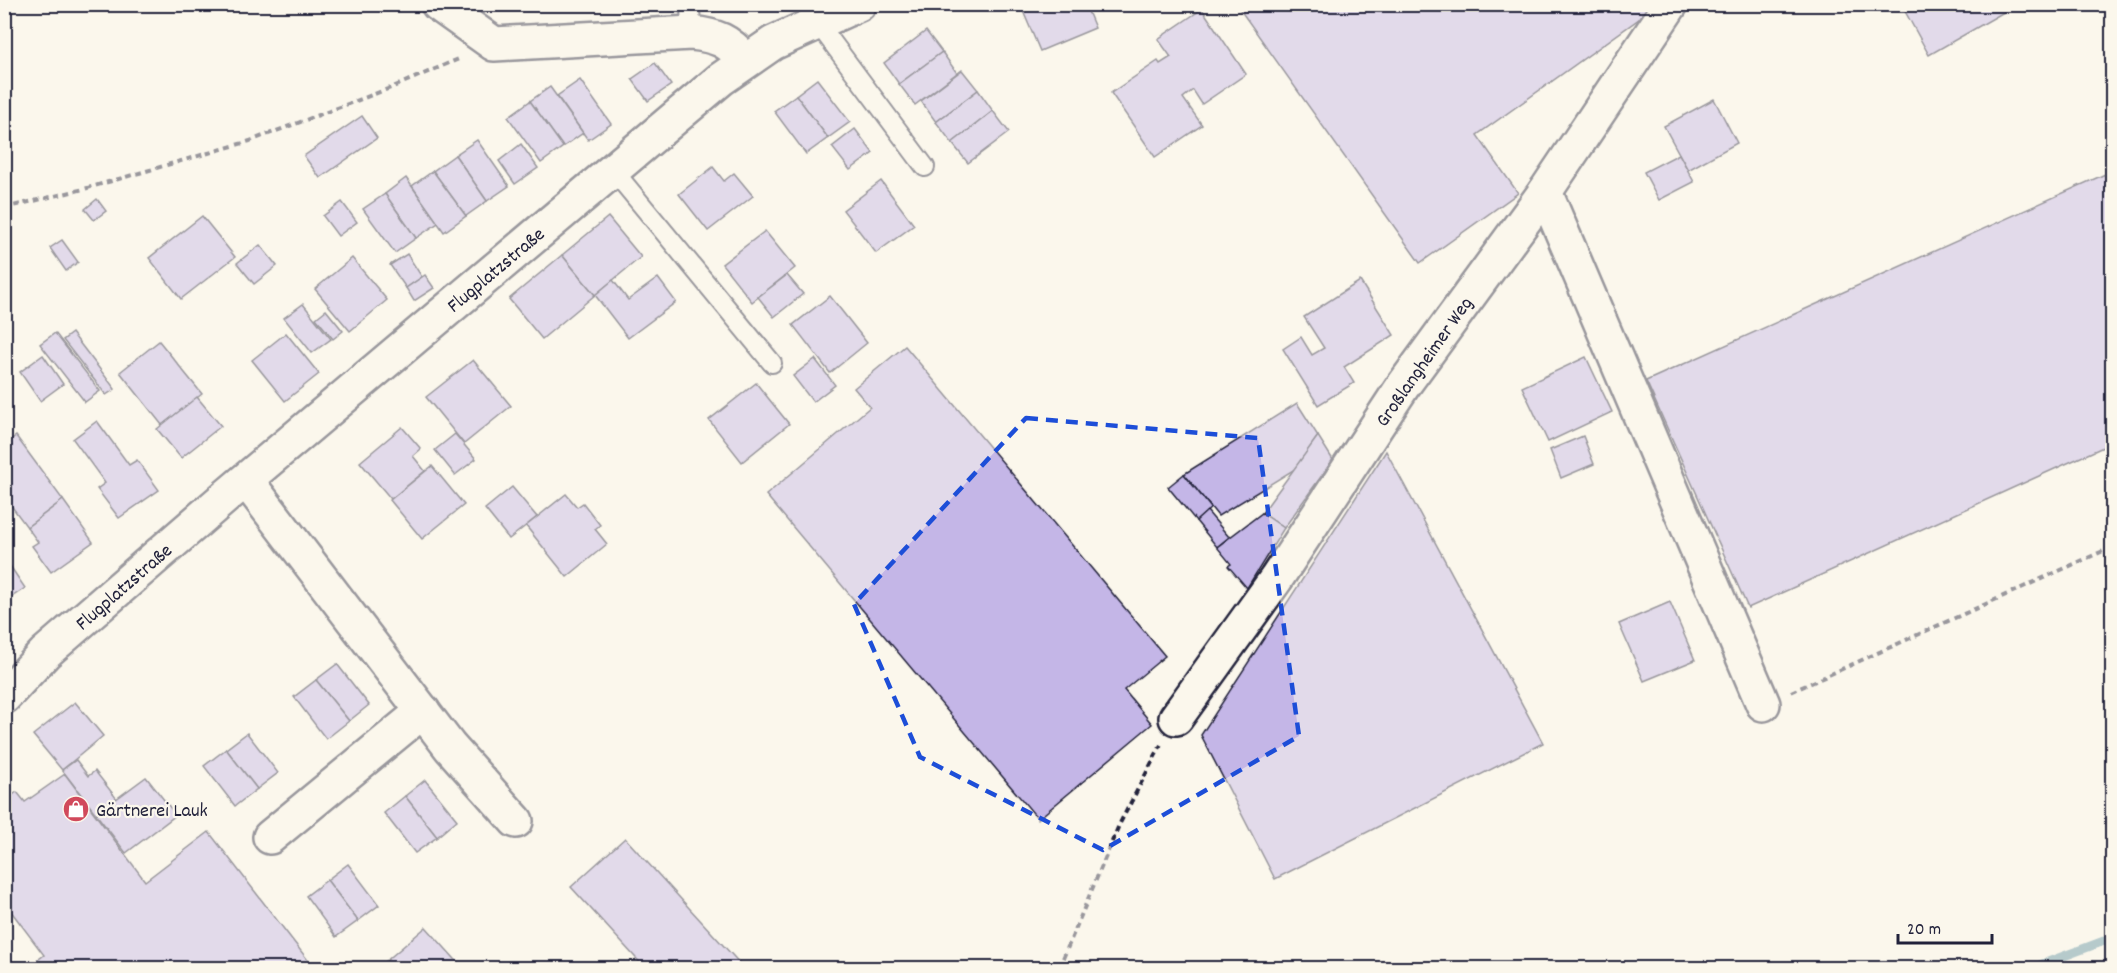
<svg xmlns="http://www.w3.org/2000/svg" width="2117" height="973" font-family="Dekko,sans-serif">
	<rect width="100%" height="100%" fill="#fbf7ec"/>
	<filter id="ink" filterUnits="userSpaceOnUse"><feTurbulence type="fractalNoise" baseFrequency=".0167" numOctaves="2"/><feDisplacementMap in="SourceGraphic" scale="12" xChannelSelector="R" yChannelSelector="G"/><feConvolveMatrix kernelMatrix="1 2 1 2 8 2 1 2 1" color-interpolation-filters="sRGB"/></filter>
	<g filter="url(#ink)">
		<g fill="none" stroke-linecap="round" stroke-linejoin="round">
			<path stroke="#6393a3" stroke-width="9" d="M2032,968L2112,938"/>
		</g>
		<g fill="#c4b6e7" stroke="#22223b" stroke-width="1.5">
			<path d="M1020,4H1085L1095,28L1040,51Z"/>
			<path d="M1236,4H1645L1650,11L1477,135L1518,193L1420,263Z"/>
			<path d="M1901,4H2018L1929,55Z"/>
			<path d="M1202,9L1246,74L1202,104L1193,90L1183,98L1202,125L1155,157L1111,93L1158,61L1160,64L1171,57L1158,39Z"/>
			<path d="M926,31L942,52L899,84L884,63Z"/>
			<path d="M942,52L957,73L915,105L899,84Z"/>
			<path d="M655,63L671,85L648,101L632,79Z"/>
			<path d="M962,70L978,90L936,122L921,101Z"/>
			<path d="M817,79L850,122L828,138L796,95Z"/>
			<path d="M580,80L611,124L588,140L557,96Z"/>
			<path d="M550,87L583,133L563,147L530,101Z"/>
			<path d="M978,90L993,111L952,143L936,122Z"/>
			<path d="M796,95L828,138L806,154L774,111Z"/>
			<path d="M1714,99L1737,143L1688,170L1664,126Z"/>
			<path d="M530,101L563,147L541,163L508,117Z"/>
			<path d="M993,111L1009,132L968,163L952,143Z"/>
			<path d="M362,116L377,138L320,178L304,156Z"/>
			<path d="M855,129L873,153L850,170L832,147Z"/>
			<path d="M477,140L509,186L487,201L455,155Z"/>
			<path d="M521,144L538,168L515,184L499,161Z"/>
			<path d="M1679,154L1694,182L1659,200L1644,172Z"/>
			<path d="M455,155L487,201L466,216L433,171Z"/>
			<path d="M713,167L724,181L734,173L753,196L708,231L679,194Z"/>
			<path d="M433,171L466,216L444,232L412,186Z"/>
			<path d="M2112,171V443L1748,608L1646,381Z"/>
			<path d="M406,178L438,223L416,238L385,194Z"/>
			<path d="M881,181L914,225L876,253L843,210Z"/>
			<path d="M385,194L416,238L395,253L363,209Z"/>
			<path d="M97,199L106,211L94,220L85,209Z"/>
			<path d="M342,202L357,222L338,236L323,216Z"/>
			<path d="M202,216L235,257L181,299L149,258Z"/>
			<path d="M608,217L641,257L595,295L562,255Z"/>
			<path d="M765,231L795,268L752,302L722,264Z"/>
			<path d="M62,240L78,262L66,271L50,248Z"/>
			<path d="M260,245L277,266L254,284L237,263Z"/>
			<path d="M407,254L422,277L406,288L390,265Z"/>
			<path d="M562,255L595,295L542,339L509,299Z"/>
			<path d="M352,258L387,300L350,331L315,289Z"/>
			<path d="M425,275L434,288L414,301L406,288Z"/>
			<path d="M787,275L803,294L774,317L758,297Z"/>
			<path d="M658,278L676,302L628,338L595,295L613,280L628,300Z"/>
			<path d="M1360,281L1394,335L1344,367L1354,383L1318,405L1283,349L1301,337L1312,355L1324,348L1304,317Z"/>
			<path d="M830,296L867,343L830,373L793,325Z"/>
			<path d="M303,304L331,339L312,353L284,318Z"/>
			<path d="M326,310L343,331L333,339L316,318Z"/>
			<path d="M55,333L100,391L85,402L40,344Z"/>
			<path d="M72,333L115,389L106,395L63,340Z"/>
			<path d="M286,333L319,374L285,401L252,360Z"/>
			<path d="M159,341L202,394L162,425L120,372Z"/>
			<path d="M905,346L1165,656L1124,690L1152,724L1038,819L766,495L870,407L854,388Z"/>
			<path d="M43,355L63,384L40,401L20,372Z"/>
			<path d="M1586,357L1612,412L1548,442L1522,387Z"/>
			<path d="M815,359L835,385L813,402L793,376Z"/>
			<path d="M473,360L511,406L464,444L426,397Z"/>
			<path d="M756,383L789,424L742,462L709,420Z"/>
			<path d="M197,397L221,426L181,458L157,429Z"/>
			<path d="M1297,403L1318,436L1295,469L1218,516L1184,474Z"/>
			<path d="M97,421L129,465L137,460L159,490L119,518L97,489L105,483L73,439Z"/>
			<path d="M402,427L421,449L413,456L425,471L391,499L360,462Z"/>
			<path d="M455,434L476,459L455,475L435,450Z"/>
			<path d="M16,436L63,500L27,527L4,496V444Z"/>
			<path d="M1318,436L1333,460L1284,528L1262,513Z"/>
			<path d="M1583,436L1594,464L1561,478L1550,450Z"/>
			<path d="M1386,451L1543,743L1275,879L1201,735Z"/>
			<path d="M432,466L464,505L422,539L390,500Z"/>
			<path d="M1184,474L1211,508L1196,521L1168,487Z"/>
			<path d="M512,487L537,517L509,539L485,509Z"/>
			<path d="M566,494L577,507L583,503L600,525L595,529L607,544L567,577L526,526Z"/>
			<path d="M63,500L93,542L51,572L32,546L38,542L27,527Z"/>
			<path d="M1207,511L1229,537L1217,547L1196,521Z"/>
			<path d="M1262,513L1284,528L1247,588L1228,566L1231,564L1217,547Z"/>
			<path d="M4,557L25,588L4,602Z"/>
			<path d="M1670,602L1695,660L1644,681L1619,624Z"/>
			<path d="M337,664L369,705L349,721L316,680Z"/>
			<path d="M316,680L349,721L326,739L294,697Z"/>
			<path d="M75,702L103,736L62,770L33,735Z"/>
			<path d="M247,733L278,773L257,789L226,749Z"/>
			<path d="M226,749L257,789L235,806L204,766Z"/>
			<path d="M76,760L88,776L95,771L117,799L96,814L62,770Z"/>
			<path d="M65,774L145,881L209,832L314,968H27L44,955L4,902V801L17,792L25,802Z"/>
			<path d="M146,777L176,815L126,853L96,814Z"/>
			<path d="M425,780L457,820L437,837L405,796Z"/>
			<path d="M405,796L437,837L415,853L384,813Z"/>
			<path d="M625,838L744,968H645L571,887Z"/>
			<path d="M348,864L379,905L358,921L327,880Z"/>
			<path d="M327,880L358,921L336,937L306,896Z"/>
			<path d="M426,927L463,968H378Z"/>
		</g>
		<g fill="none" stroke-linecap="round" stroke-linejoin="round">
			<defs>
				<g id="service">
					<path d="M690,4L691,33"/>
					<path d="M817,22L925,167"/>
					<path d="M613,170L772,363"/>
				</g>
				<g id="minor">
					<path d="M438,4L494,44L691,33C717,36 728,40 745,60"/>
					<path d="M1545,192L1763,704"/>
					<path d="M246,480L450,747L516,821"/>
					<path d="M4,697L45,653L224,498L721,79L773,43L859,4"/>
					<path d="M1176,718L1276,579L1403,386L1545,192L1671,4"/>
					<path d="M270,837L423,711"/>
				</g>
			</defs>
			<use href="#service" stroke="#22223b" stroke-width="22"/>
			<use href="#minor" stroke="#22223b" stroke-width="38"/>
			<g stroke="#22223b" stroke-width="4" stroke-dasharray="6 4.5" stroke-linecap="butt">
				<path d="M4,208L84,189L250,141L393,87L461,58"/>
				<path d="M1791,692L2112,547"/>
				<path d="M1059,968L1119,825L1161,745"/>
			</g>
			<use href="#service" stroke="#fbf7ec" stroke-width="18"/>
			<use href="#minor" stroke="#fbf7ec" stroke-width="33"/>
		</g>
	</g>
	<path d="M0 0H2117V973H0ZM1026,418L1258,438L1299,736L1103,850L920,757L854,604Z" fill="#fbf7ec" fill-opacity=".55" fill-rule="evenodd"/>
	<path fill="none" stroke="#1d4ed8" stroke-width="4.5" stroke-dasharray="12 8" stroke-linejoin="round" d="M1026,418L1258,438L1299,736L1103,850L920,757L854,604Z"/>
	<defs>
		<symbol id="shop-disc" viewBox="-11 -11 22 22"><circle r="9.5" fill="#d1495b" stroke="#fbf7ec"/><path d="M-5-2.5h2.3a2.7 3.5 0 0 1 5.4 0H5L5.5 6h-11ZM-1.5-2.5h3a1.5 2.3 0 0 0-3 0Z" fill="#fff"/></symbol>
	</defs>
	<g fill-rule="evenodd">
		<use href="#shop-disc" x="61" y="794" width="30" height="30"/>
	</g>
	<g text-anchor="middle" stroke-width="4.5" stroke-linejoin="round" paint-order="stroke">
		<g font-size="20" fill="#22223b" stroke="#fbf7ec">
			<text transform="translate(495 269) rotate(-40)" y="7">Flugplatzstraße</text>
			<text transform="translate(1423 361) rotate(-55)" y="7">Großlangheimer Weg</text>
			<text transform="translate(123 586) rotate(-41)" y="7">Flugplatzstraße</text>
		</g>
		<g font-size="20" fill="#22223b" stroke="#fbf7ec" text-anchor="start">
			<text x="96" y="816">Gärtnerei Lauk</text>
		</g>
	</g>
	<rect width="2117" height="973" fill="none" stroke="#fbf7ec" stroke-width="24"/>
	<rect x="12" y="12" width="2093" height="949" fill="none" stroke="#22223b" stroke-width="2" filter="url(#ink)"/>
	<path d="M1898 934v9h94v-9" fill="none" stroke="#22223b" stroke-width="3"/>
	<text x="1907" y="934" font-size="18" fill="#22223b" stroke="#fbf7ec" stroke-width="4.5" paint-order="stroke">20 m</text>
</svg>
